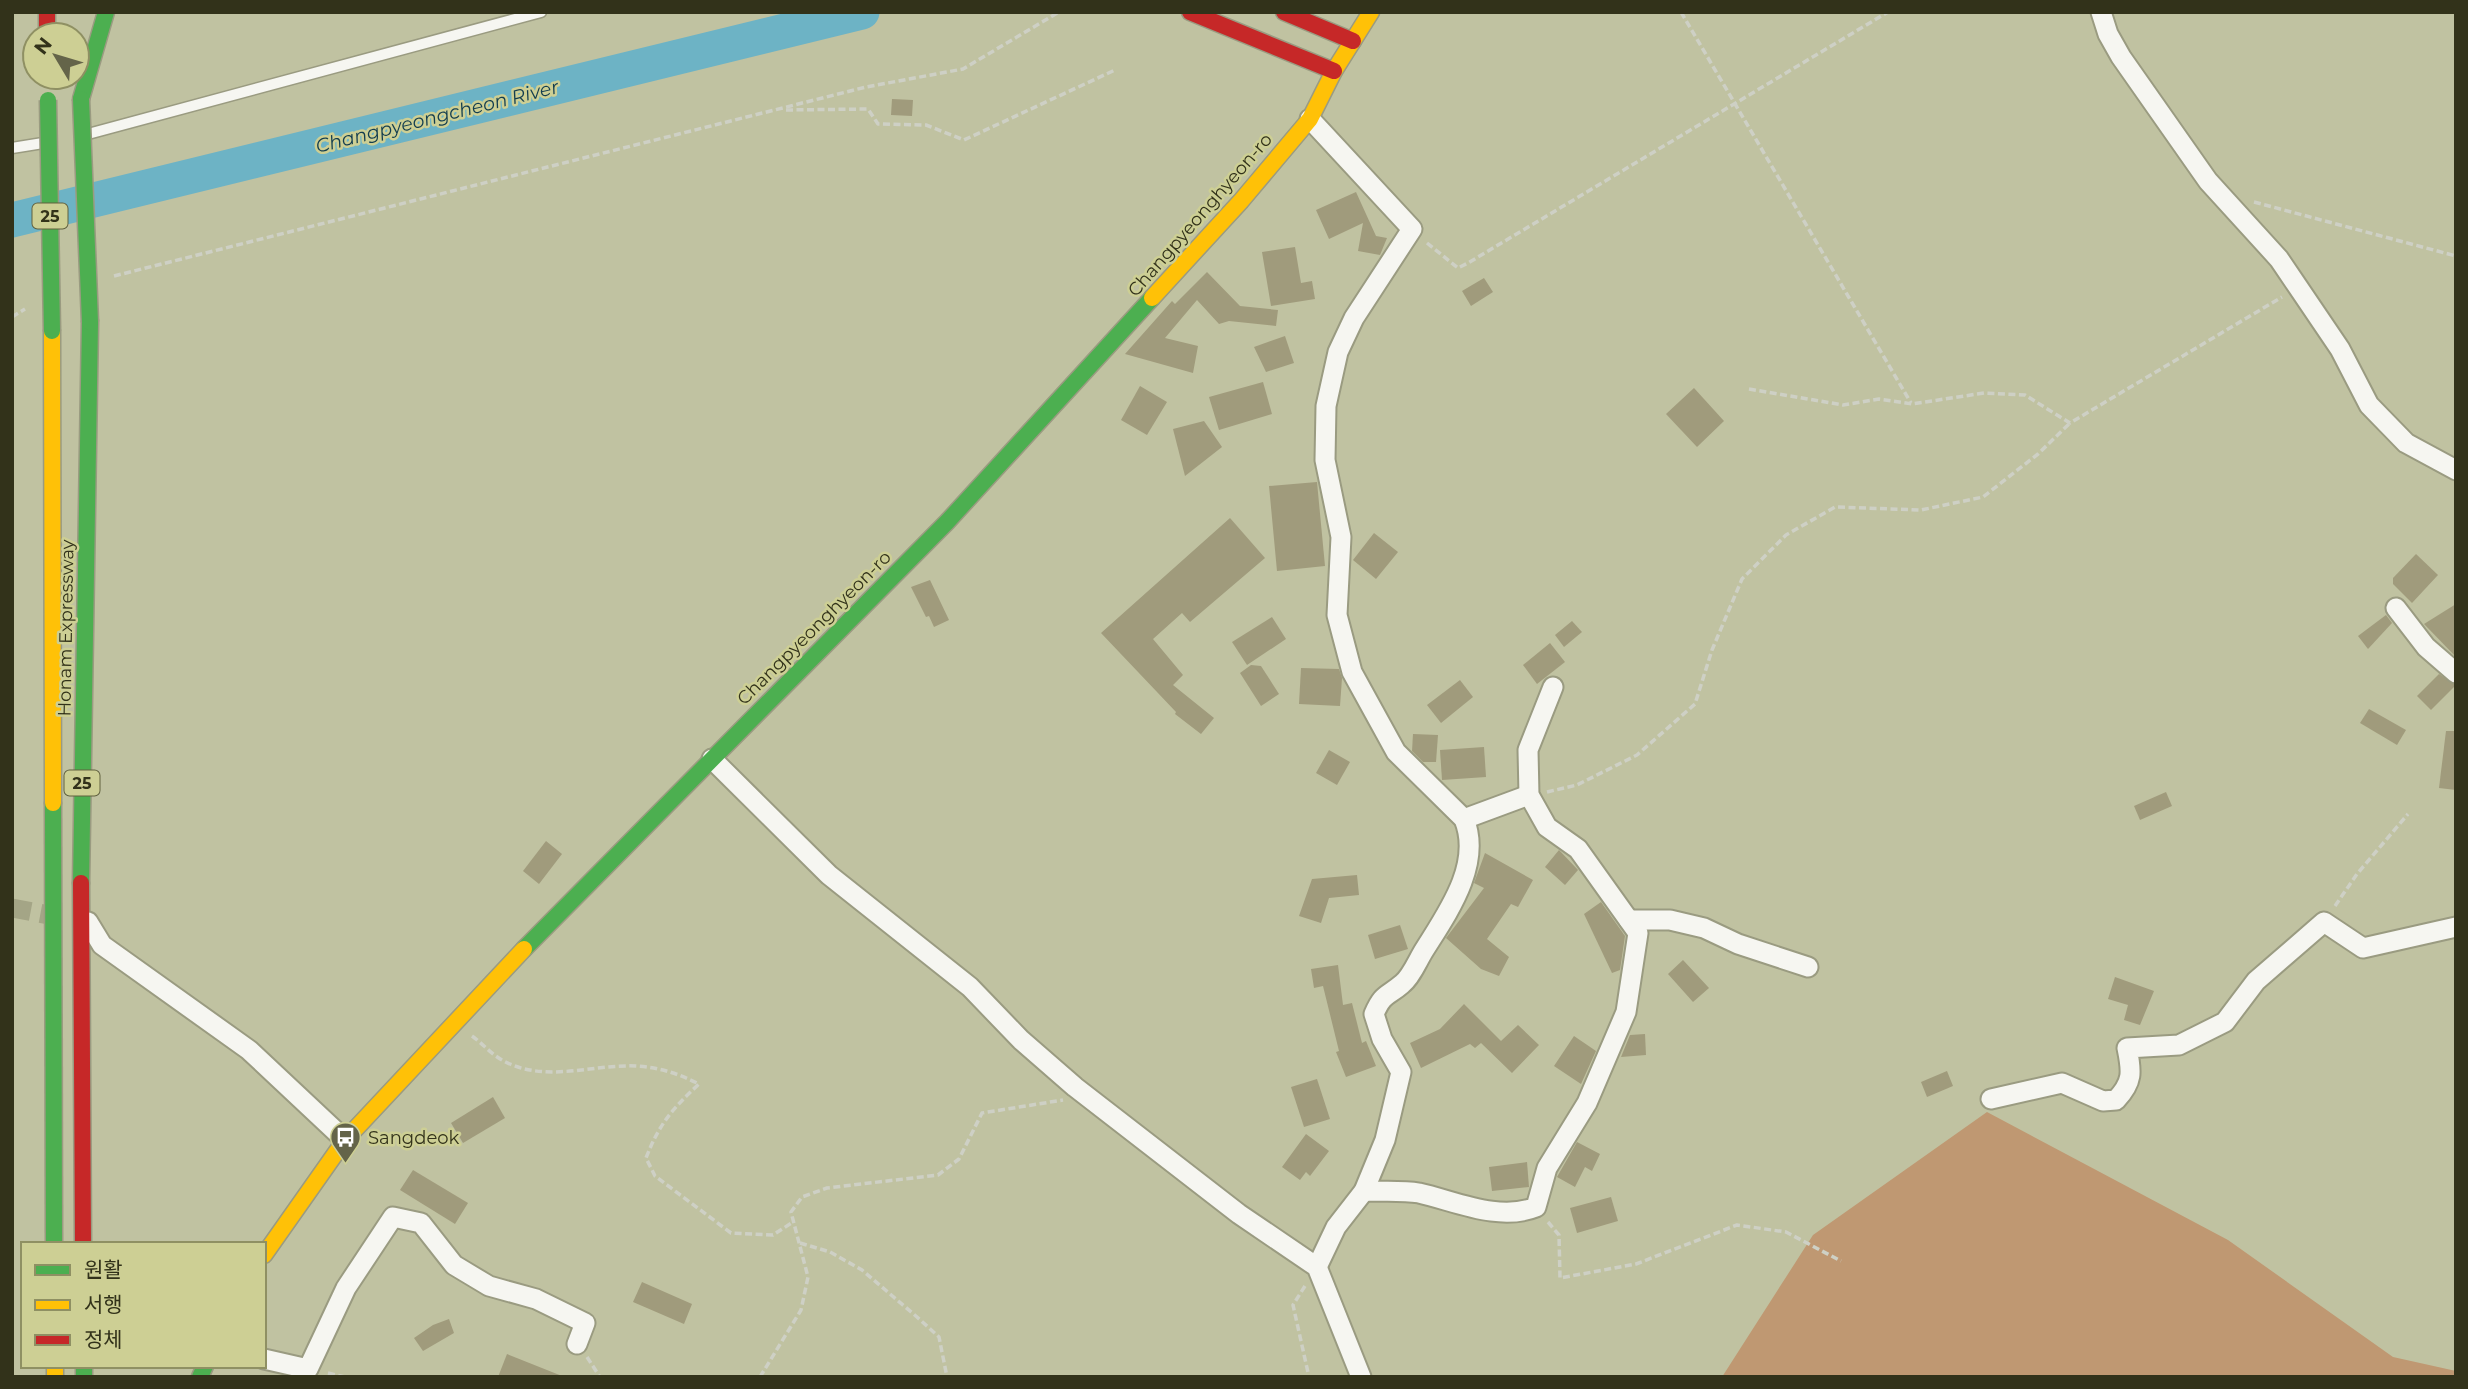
<svg xmlns="http://www.w3.org/2000/svg" width="2468" height="1389" font-family="Montserrat,'Noto Sans KR',sans-serif">
	<rect width="100%" height="100%" fill="#c0c2a1"/>
	<path fill="#bf9872" d="M1987,1112L2228,1240L2393,1357L2456,1371V1377H1722L1813,1235Z"/>
	<g fill="none" stroke-linecap="round" stroke-linejoin="round">
		<path stroke="#6db3c5" stroke-width="35" d="M12,220L862,12"/>
	</g>
	<g fill="#a09b7c">
		<path d="M892,99L913,100L912,116L891,115Z"/>
		<path d="M1356,192L1376,236L1387,238L1380,255L1358,251L1363,223L1329,239L1316,210Z"/>
		<path d="M1295,247L1301,283L1312,281L1315,299L1271,306L1262,252Z"/>
		<path d="M1207,272L1240,306L1278,310L1276,326L1229,321L1219,324L1197,300L1165,338L1198,346L1193,373L1125,354L1172,301L1175,304Z"/>
		<path d="M1484,278L1493,292L1471,306L1462,291Z"/>
		<path d="M1285,336L1294,363L1266,372L1254,347Z"/>
		<path d="M1263,382L1272,414L1219,430L1209,397Z"/>
		<path d="M1140,386L1167,402L1147,435L1121,420Z"/>
		<path d="M1694,388L1724,421L1697,447L1666,414Z"/>
		<path d="M1204,421L1222,447L1185,476L1173,429Z"/>
		<path d="M1317,482L1325,566L1277,571L1269,486Z"/>
		<path d="M1230,518L1265,558L1190,622L1182,613L1153,639L1183,675L1173,685L1214,718L1201,734L1175,714L1176,712L1101,633Z"/>
		<path d="M1374,533L1398,552L1376,579L1353,560Z"/>
		<path d="M2416,554L2438,575L2412,603L2393,584V578Z"/>
		<path d="M930,580L949,620L934,627L929,616L926,617L911,587Z"/>
		<path d="M2456,604V657L2424,624Z"/>
		<path d="M2386,615L2392,623L2368,649L2358,636Z"/>
		<path d="M1272,617L1286,639L1247,665L1232,642Z"/>
		<path d="M1572,621L1582,632L1564,647L1555,635Z"/>
		<path d="M1550,643L1565,662L1537,684L1523,665Z"/>
		<path d="M1251,665L1261,666L1279,694L1261,706L1240,673Z"/>
		<path d="M1301,668L1339,669L1342,678L1340,706L1299,704Z"/>
		<path d="M2439,674L2456,685L2431,710L2417,696Z"/>
		<path d="M1460,680L1473,697L1441,723L1427,705Z"/>
		<path d="M2369,709L2406,730L2397,745L2360,723Z"/>
		<path d="M2446,731H2456V790L2439,788Z"/>
		<path d="M1413,734L1438,735L1436,762H1423L1412,751Z"/>
		<path d="M1484,747L1486,777L1442,780L1440,750Z"/>
		<path d="M1329,750L1350,762L1337,785L1316,773Z"/>
		<path d="M2166,792L2172,806L2140,820L2134,806Z"/>
		<path d="M546,841L562,854L539,884L523,871Z"/>
		<path d="M1559,850L1578,870L1565,885L1545,867Z"/>
		<path d="M1485,853L1533,880L1518,907L1511,904L1487,939L1509,957L1499,976L1481,969L1446,938L1484,888L1474,883Z"/>
		<path d="M1357,875L1359,895L1329,898L1321,923L1299,916L1312,879Z"/>
		<path d="M1601,902L1625,936L1620,970L1612,973L1584,914Z"/>
		<path d="M1400,925L1408,949L1375,959L1368,935Z"/>
		<path d="M1683,960L1709,988L1693,1002L1668,974Z"/>
		<path d="M1338,965L1343,1005L1352,1003L1362,1043L1366,1041L1376,1066L1346,1077L1336,1052L1339,1051L1323,986L1314,988L1311,969Z"/>
		<path d="M2115,977L2154,991L2140,1025L2124,1020L2128,1005L2108,999Z"/>
		<path d="M1464,1004L1501,1041L1518,1025L1539,1045L1512,1073L1481,1043L1475,1048L1470,1044L1421,1068L1410,1043L1440,1029Z"/>
		<path d="M1645,1034L1646,1055L1621,1057L1630,1035Z"/>
		<path d="M1574,1036L1596,1051L1581,1084L1554,1066Z"/>
		<path d="M1947,1071L1953,1086L1927,1097L1921,1082Z"/>
		<path d="M1317,1079L1330,1119L1304,1127L1291,1087Z"/>
		<path d="M493,1097L505,1118L463,1143L451,1123Z"/>
		<path d="M1306,1134L1329,1151L1310,1176L1306,1172L1300,1180L1282,1167Z"/>
		<path d="M1577,1142L1600,1154L1592,1171L1585,1167L1575,1187L1557,1177Z"/>
		<path d="M1527,1162L1529,1187L1492,1191L1489,1167Z"/>
		<path d="M413,1170L468,1203L455,1224L400,1190Z"/>
		<path d="M1611,1197L1618,1221L1577,1233L1570,1208Z"/>
		<path d="M642,1282L692,1304L684,1324L633,1302Z"/>
		<path d="M449,1319L454,1333L423,1351L414,1338L433,1325Z"/>
		<path d="M507,1354L562,1376V1377H498Z"/>
	</g>
	<g fill="none" stroke-linecap="round" stroke-linejoin="round">
		<path stroke="#a4a586" stroke-width="19" stroke-dasharray="19 10" stroke-linecap="butt" d="M12,908L60,917"/>
		<defs>
			<g id="lane">
				<path d="M88,134L541,12"/>
				<path d="M12,148L43,143"/>
			</g>
			<g id="street">
				<path d="M2101,12L2108,34L2121,57L2208,181L2279,259L2298,287L2340,349L2369,405L2406,443L2456,470"/>
				<path d="M1310,119L1412,229L1354,318L1338,352L1326,406L1325,460L1341,537L1337,615L1352,672L1396,752L1464,819C1483,865 1446,915 1423,952C1417,962 1411,977 1402,984C1387,997 1383,993 1374,1014L1382,1039L1401,1072L1385,1140L1364,1191L1336,1227L1317,1267"/>
				<path d="M2396,608L2426,647L2456,673"/>
				<path d="M712,759L829,875L970,987L1021,1040L1075,1087L1239,1214L1317,1267L1361,1377"/>
				<path d="M1464,819L1529,795"/>
				<path d="M1629,920H1670L1704,928L1738,944L1808,967"/>
				<path d="M88,922L102,945L249,1050L345,1140"/>
				<path d="M1991,1099L2062,1083L2103,1101L2116,1100C2133,1082 2132,1072 2127,1048L2179,1045L2225,1022L2256,981L2324,922L2363,948L2456,927"/>
				<path d="M1364,1191C1381,1192 1401,1190 1419,1193C1455,1201 1499,1222 1536,1207L1547,1168L1587,1103L1626,1012L1638,933L1578,849L1547,827L1529,795L1528,750L1553,687"/>
				<path d="M264,1359L308,1369L346,1288L393,1217L421,1223L454,1265L489,1286L536,1299L585,1323L577,1344"/>
			</g>
			<g id="fast">
				<path d="M81,99L106,12"/>
				<path d="M53,803L54,1244"/>
				<path d="M81,883L90,322"/>
				<path d="M524,949L947,522L1152,298"/>
				<path d="M84,1366V1377"/>
				<path d="M200,1377L205,1366"/>
			</g>
			<g id="slow">
				<path d="M1152,298L1241,201L1310,119L1334,71L1371,12"/>
				<path d="M52,331L53,803"/>
				<path d="M264,1255L345,1140L524,949"/>
				<path d="M55,1366V1377"/>
			</g>
			<g id="jam">
				<path d="M47,12V35"/>
				<path d="M1190,12L1334,71"/>
				<path d="M1284,12L1353,41"/>
				<path d="M81,883L83,1244"/>
			</g>
		</defs>
		<use href="#lane" stroke="#9a9b81" stroke-width="13"/>
		<use href="#street" stroke="#9a9b81" stroke-width="23"/>
		<use href="#fast" stroke="#9a9b81" stroke-width="19"/>
		<use href="#slow" stroke="#9a9b81" stroke-width="19"/>
		<use href="#jam" stroke="#9a9b81" stroke-width="19"/>
		<g stroke="#ced0c5" stroke-width="3.5" stroke-dasharray="7 3.5" stroke-linecap="butt">
			<path d="M1681,12L1911,403"/>
			<path d="M786,110L868,109L878,124L926,125L964,140L1115,70"/>
			<path d="M2254,202L2456,256"/>
			<path d="M1427,243L1458,268L1468,263L1888,12"/>
			<path d="M114,276L866,87L963,69L1059,12"/>
			<path d="M12,317L25,309"/>
			<path d="M1749,389L1843,405L1879,399L1912,404L1984,393L2025,395L2070,423L2282,297"/>
			<path d="M1547,792L1577,785L1637,755L1695,704L1712,650L1742,579L1786,535L1835,507L1921,510L1983,497L2038,454L2070,423"/>
			<path d="M2335,906L2357,874L2408,814"/>
			<path d="M472,1036C482,1043 491,1054 502,1060C544,1084 592,1064 636,1066C659,1067 679,1074 699,1084C673,1108 659,1124 646,1158L655,1176L731,1233L773,1235L793,1222"/>
			<path d="M1548,1222L1559,1235L1560,1278L1636,1264L1737,1225L1786,1232L1841,1261"/>
			<path d="M800,1243L830,1252L862,1270L917,1317L939,1337L947,1377"/>
			<path d="M1305,1286L1293,1305L1309,1377"/>
			<path d="M587,1357L600,1377"/>
			<path d="M328,1373L345,1377"/>
			<path d="M760,1377L801,1310L808,1277L791,1212L802,1197L827,1188L938,1175L959,1159L982,1113L1063,1100"/>
		</g>
		<use href="#lane" stroke="#f6f6f1" stroke-width="10"/>
		<use href="#street" stroke="#f6f6f1" stroke-width="19"/>
		<use href="#fast" stroke="#4caf50" stroke-width="16"/>
		<use href="#slow" stroke="#ffc107" stroke-width="16"/>
		<use href="#jam" stroke="#c62828" stroke-width="16"/>
		<defs>
			<g id="fast-bridge">
				<path d="M81,99L90,322"/>
				<path d="M48,100L52,331"/>
			</g>
		</defs>
		<use href="#fast-bridge" stroke="#9a9b81" stroke-width="19" stroke-linecap="butt"/>
		<use href="#fast-bridge" stroke="#4caf50" stroke-width="16"/>
	</g>
	<defs>
		<symbol id="bus-pin" viewBox="-11 -11 22 30"><path d="M0 17L-7.5 6A9.5 9.5 0 1 1 7.5 6Z" fill="#646449" stroke="#cdcf94"/><path d="M-5-6H5V4H4V6H2V4H-2V6H-4V4H-5ZM-3.5-4V0h7V-4ZM-3.5 1.2v1.5H-2V1.2ZM2 1.2v1.5H3.5V1.2Z" fill="#fff"/></symbol>
	</defs>
	<g fill-rule="evenodd">
		<use href="#bus-pin" x="328" y="1120" width="35" height="47"/>
	</g>
	<g text-anchor="middle" stroke-width="5" stroke-linejoin="round" paint-order="stroke">
		<g fill="#cdcf94" stroke="#60613f" stroke-width="2">
			<rect x="32.5" y="203.5" width="35" height="25" rx="5"/>
			<rect x="64.5" y="770.5" width="35" height="25" rx="5"/>
		</g>
		<g font-size="16" font-weight="bold" fill="#32321a">
			<text x="50" y="222">25</text>
			<text x="82" y="789">25</text>
		</g>
		<g font-size="18" fill="#32321a" stroke="#cdcf94">
			<text transform="translate(1200 215) rotate(-49)" y="6">Changpyeonghyeon-ro</text>
			<text transform="translate(66 628) rotate(-89)" y="6">Honam Expressway</text>
			<text transform="translate(814 628) rotate(-45)" y="6">Changpyeonghyeon-ro</text>
		</g>
		<g font-size="18" fill="#32321a" stroke="#cdcf94" text-anchor="start">
			<text x="368" y="1144">Sangdeok</text>
		</g>
		<g font-size="19" font-style="italic" fill="#123d4f" stroke="#cdcf94">
			<text transform="translate(437 116) rotate(-14)" y="7">Changpyeongcheon River</text>
		</g>
	</g>
	<rect width="2468" height="1389" fill="none" stroke="#32321a" stroke-width="28"/>
	<rect x="21" y="1242" width="245" height="126" fill="#cdcf94" stroke="#8f9063" stroke-width="2"/>
	<rect x="35" y="1265" width="35" height="10" fill="#4caf50" stroke="#8f9063" stroke-width="2"/>
	<text x="84" y="1277" font-size="21" fill="#32321a">원활</text>
	<rect x="35" y="1300" width="35" height="10" fill="#ffc107" stroke="#8f9063" stroke-width="2"/>
	<text x="84" y="1312" font-size="21" fill="#32321a">서행</text>
	<rect x="35" y="1335" width="35" height="10" fill="#c62828" stroke="#8f9063" stroke-width="2"/>
	<text x="84" y="1347" font-size="21" fill="#32321a">정체</text>
	<g transform="translate(56 56) rotate(308)"><circle r="33" fill="#cdcf94" stroke="#8f9063" stroke-width="2"/>
	<path d="M0-5L12 26L0 18L-12 26Z" fill="#646449"/>
	<text y="-10" font-size="19" font-weight="bold" text-anchor="middle" fill="#32321a">N</text>
	</g>
</svg>
